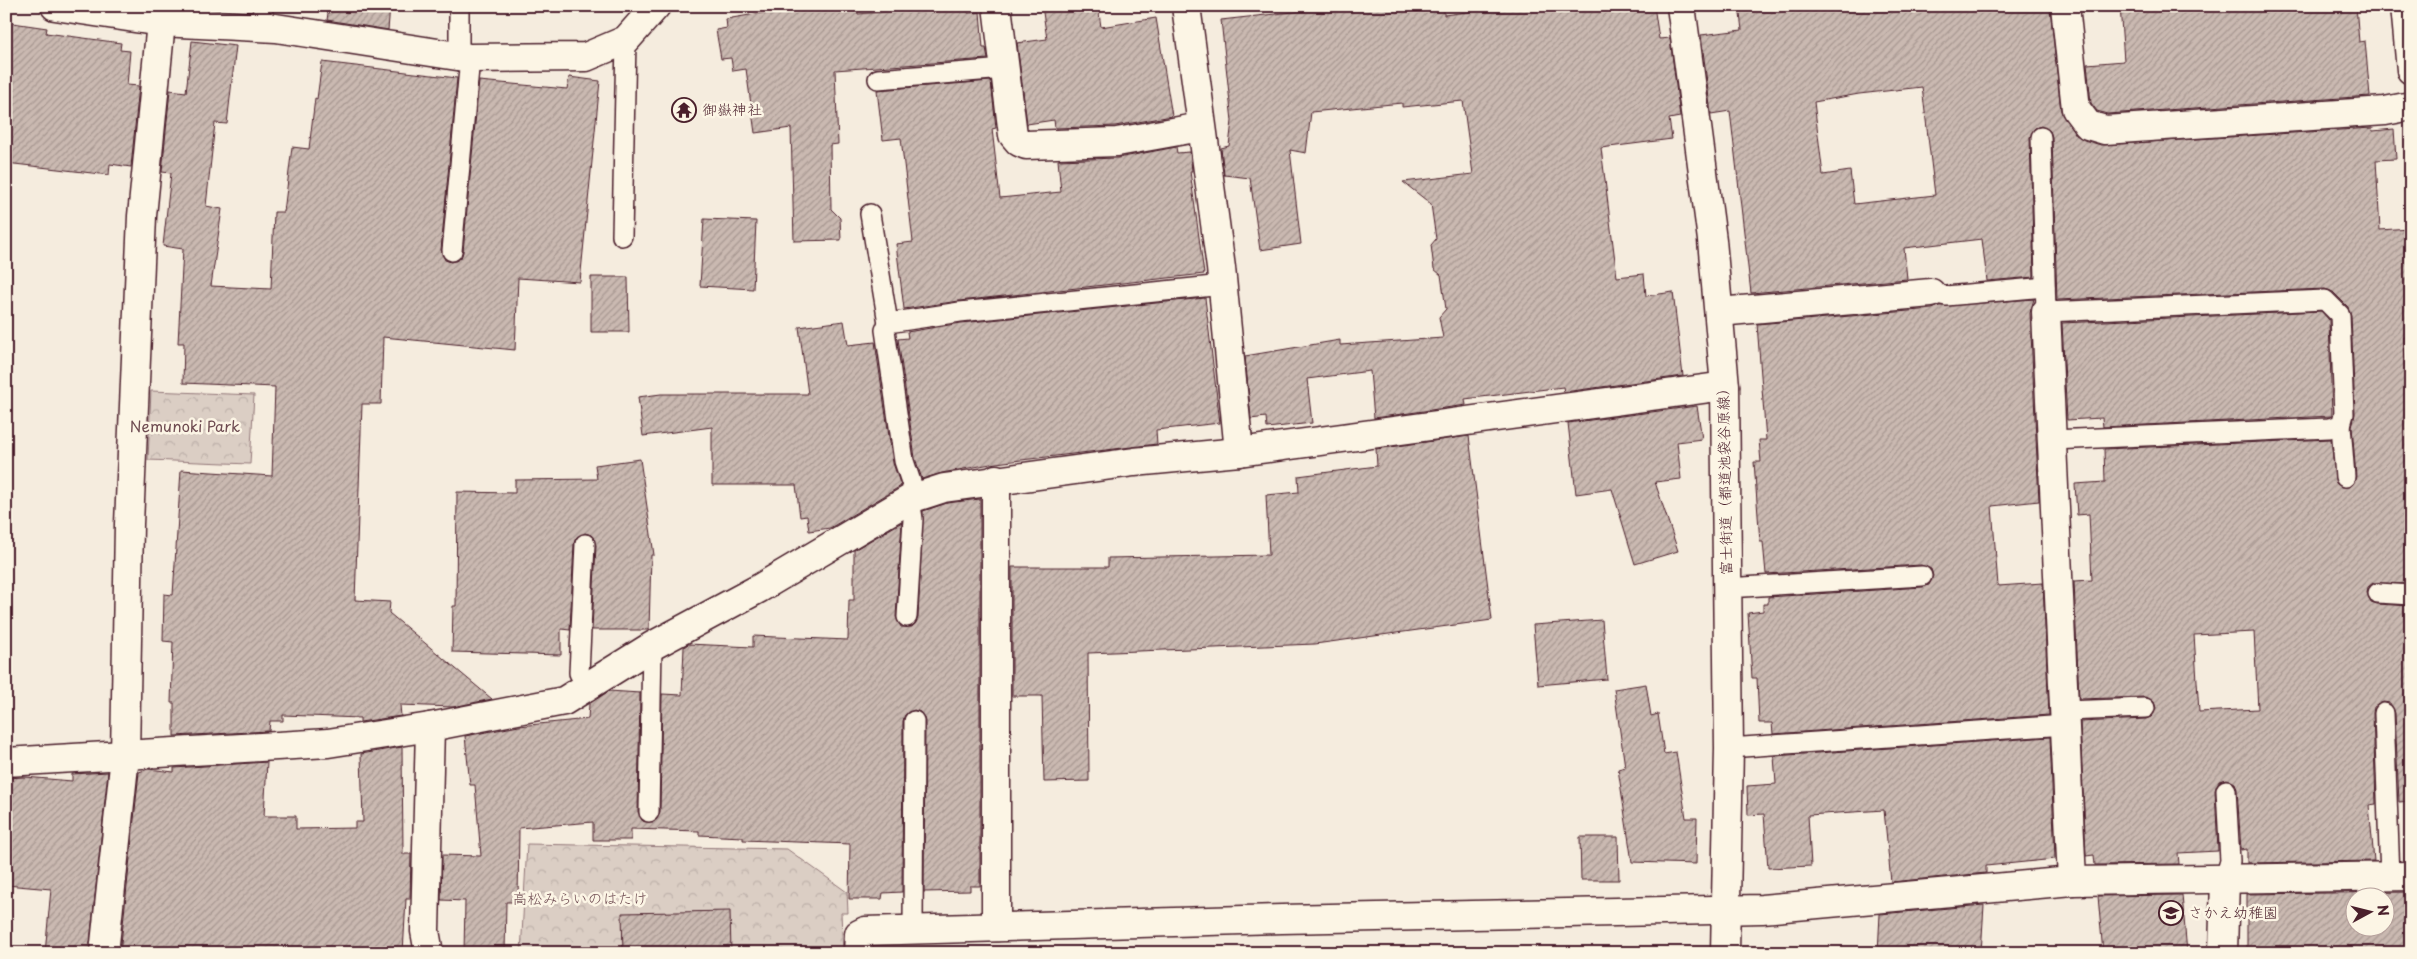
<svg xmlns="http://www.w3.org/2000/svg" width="2417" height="959" font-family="'Playpen Sans','Klee One',sans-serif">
	<defs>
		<pattern id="park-crowns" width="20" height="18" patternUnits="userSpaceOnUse" patternTransform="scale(1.25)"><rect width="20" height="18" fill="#dbcec4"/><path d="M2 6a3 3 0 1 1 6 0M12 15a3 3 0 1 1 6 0" fill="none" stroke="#bdb0a9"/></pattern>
		<pattern id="building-hatch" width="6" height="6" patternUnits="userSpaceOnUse" patternTransform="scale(1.25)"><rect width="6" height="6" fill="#cab9b1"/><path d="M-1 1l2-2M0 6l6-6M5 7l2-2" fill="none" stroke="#a69690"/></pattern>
	</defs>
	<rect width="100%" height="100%" fill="#f5ecde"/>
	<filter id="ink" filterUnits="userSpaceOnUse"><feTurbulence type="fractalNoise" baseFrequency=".02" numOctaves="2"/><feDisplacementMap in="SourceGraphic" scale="10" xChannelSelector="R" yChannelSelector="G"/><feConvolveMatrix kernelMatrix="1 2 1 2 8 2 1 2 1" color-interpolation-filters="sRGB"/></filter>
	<g filter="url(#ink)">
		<g fill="url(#park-crowns)" stroke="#927678">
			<path d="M151,391L254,395L250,464L148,460Z"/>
			<path d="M527,844L787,849L847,892L848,913H841L843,953H521Z"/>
		</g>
		<g fill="url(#building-hatch)" stroke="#4a1f2b" fill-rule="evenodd">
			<path d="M329,6H390L388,30L327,20Z"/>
			<path d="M804,6H858V14L914,9L915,13L968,8V13L980,12L983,48H986L988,59L835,70L838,144L830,145L831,209L840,218L841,240L794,241L791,128L755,133L746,69L733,71L731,58L721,59L716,30L727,28L726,19Z"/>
			<path d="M1042,6H1098L1101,27L1156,18L1172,116L1115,126L1055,128L1054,120L1027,124L1017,43L1047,39Z"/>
			<path d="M1320,6H1444V15L1512,6H1654L1659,39L1670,38L1680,117L1669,119L1672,139L1601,148L1617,277L1644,274L1646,296L1673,292L1683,376L1564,392L1563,387L1465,399L1466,405L1374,418L1370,371L1307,379L1312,423L1267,428L1266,417L1251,419L1245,356L1340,340V345L1443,338L1439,317L1446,309L1441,275L1434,269L1431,245L1436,239L1431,204L1403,182L1473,174L1463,101L1402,107V103L1311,112L1306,153L1290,150L1301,244L1260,250L1250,178L1224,175L1221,148L1229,146L1232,121L1221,20L1320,9Z"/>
			<path d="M1739,6H2050L2061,111L2076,135L2084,140L2101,145L2372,128L2373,131L2394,129L2396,159L2376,160L2380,230L2409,228L2411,278H2406L2409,337H2404L2409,429L2411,584L2373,583L2368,587L2367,593L2371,602L2377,604L2411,606L2408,670H2411V801L2399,802L2395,713L2390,703L2383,702L2374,707L2373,713L2376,804L2369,805L2374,861L2247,863V849L2241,850L2237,789L2235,783L2226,779L2219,781L2215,790L2218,851L2178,853L2179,864L2095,865L2094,855L2086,856L2080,722L2146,719L2151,717L2156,708L2154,702L2145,697L2079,699L2074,581L2092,580L2089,514L2077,515L2075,484L2105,482L2104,449L2331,439L2336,483L2341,487L2351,486L2356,477L2352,426L2355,414L2351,315L2348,307L2333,292L2325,289L2057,300L2052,137L2050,131L2041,126L2035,128L2030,137L2034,277L1987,281L1982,239L1904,248L1907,279L1751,293L1730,111L1711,114L1701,35L1742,30ZM1922,87L1935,195L1854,204L1850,171L1823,175L1814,102L1859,94ZM2254,632L2258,709L2199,712L2194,635Z"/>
			<path d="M2120,6H2356L2359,42L2365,41L2370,96L2107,114L2097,111L2091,103L2087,64L2124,61Z"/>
			<path d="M6,22L47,28L46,33L121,43L120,50L130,51L127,85L139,86L131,167L110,164L109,175L6,163Z"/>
			<path d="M192,41L236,46L227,124L215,123L206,206L222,209L211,286L271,289L274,212H284L292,147L309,149L315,98L317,99L322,62L457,78L441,250L445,260L451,262L461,258L463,252L479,81L567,89L569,77L600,81L580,282L518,278L515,350L383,337L381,404H362L355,600L390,602L389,613L492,699L453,707L400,705L401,716L360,722V718L283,715V721H270L269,731L174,736V703H171L173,642L163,641L164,594L173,595L181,470L272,476L275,387L183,383L184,343H178L183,249L163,246L171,173L162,172L170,90L186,92Z"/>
			<path d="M991,81L996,128L992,129L1000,198L1061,192L1058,160L1118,158L1176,147L1177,153L1190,152L1192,171H1190L1204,274L959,301L904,309L896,244L913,242L901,138L883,140L877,90Z"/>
			<path d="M704,219L756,221L753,289L700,286Z"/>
			<path d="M591,277H628L629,332H591Z"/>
			<path d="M1205,298L1220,423L1156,430L1157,444L996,463L942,473L922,479L915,458L898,339L908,338L907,332L961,323Z"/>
			<path d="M2034,299L2030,313L2039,501L1992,506L1998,586L2043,583L2049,715L1773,734L1772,723H1759L1757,678H1752L1748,613L1763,611V604H1768V597L1923,587L1929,585L1933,576L1931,569L1921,565L1766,574L1763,542H1760L1754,462H1761L1759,440H1766L1757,324L1932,309L1939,306Z"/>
			<path d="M2321,311L2329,320L2332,416L2103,427L2102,418L2067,420L2062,323Z"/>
			<path d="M844,321L848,345L875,342L893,463L901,486L830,528L809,531L807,516L800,517L796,485H712V427L643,436L638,397L661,394H808L799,327Z"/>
			<path d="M1697,406L1702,439L1677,442L1681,479L1655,482L1678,551L1635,564L1612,489L1576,494L1568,423Z"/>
			<path d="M1469,436L1492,620L1315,644L1088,653L1089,781L1044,782L1042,696H1012V567H1108V558L1269,555L1266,495L1299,492L1298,476L1377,466L1376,449Z"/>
			<path d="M640,459L654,555H651L649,630H592L596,545L591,535L585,533L576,538L574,543L570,630L561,629V655L452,652L453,606H456L457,492L515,493V480L597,479L595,465Z"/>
			<path d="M980,499V886H970V891L924,892L925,721L920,712L914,710L905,715L903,721L902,892L883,893L882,899H849L850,844L743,840V837L699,835V831L631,829V840H593V822L519,828L518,902H506L505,953H464L465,901L441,900L442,855L481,856L475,785H470L465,736L519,726L588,719L589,704L609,691L640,693L638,812L643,821L654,822L660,812L662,694L682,695L684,647L688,644L753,647V636L848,640L849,600H854V550L902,522L896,617L901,627H912L918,618L923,511L947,503Z"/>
			<path d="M1602,620L1607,679L1538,685L1533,625Z"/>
			<path d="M1646,684L1651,716L1658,714L1664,754L1676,752L1686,818H1697L1696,864L1632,862L1618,769L1625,767L1614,689Z"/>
			<path d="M2050,737L2055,859L1986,866V873L1891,882L1884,810L1808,815L1811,866L1768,868L1764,814L1748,815L1747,786L1776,784L1774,756Z"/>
			<path d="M402,747L403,854H411L410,899H406L403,953H120L139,772L148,769L174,772V768L267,762L264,816H296V829L355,828V822H363L361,754Z"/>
			<path d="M108,772L89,953H45L51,889L6,885V778L25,777L72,781V774Z"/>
			<path d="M1580,837H1618L1619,880H1581Z"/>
			<path d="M2411,892V952H2247V894ZM2354,896H2384V926H2354Z"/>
			<path d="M2182,895L2187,953H2103L2098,896Z"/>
			<path d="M1984,905L1981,953H1878L1880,914Z"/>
			<path d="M730,911L731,953H623L622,913Z"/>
		</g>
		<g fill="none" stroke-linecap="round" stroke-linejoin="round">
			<defs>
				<g id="service">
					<path d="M262,27L263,6"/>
					<path d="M459,57V6"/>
					<path d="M878,79L1005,69"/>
					<path d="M2041,137L2046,312L2325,300L2340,315L2344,414L2341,425L2329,428L2052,440"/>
					<path d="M870,214L888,323"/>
					<path d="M622,236L626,40"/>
					<path d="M452,251L470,58"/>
					<path d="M1931,293L1946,296L2045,287"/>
					<path d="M2341,425L2345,477"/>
					<path d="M916,497L904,461L885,330L888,323L960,312L1223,285"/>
					<path d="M585,544L579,673L587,686"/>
					<path d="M1727,588L1922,576"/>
					<path d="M2378,593L2411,595"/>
					<path d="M907,617L913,519L910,499"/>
					<path d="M2065,711L2145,708"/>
					<path d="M2384,713L2390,877"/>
					<path d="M1729,748L2065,725"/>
					<path d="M649,812L652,646"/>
					<path d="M2225,878L2230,861L2226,790"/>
					<path d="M913,929L914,721"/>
				</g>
				<g id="minor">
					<path d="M55,6L161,22L276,28L470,58L586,57L626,40L656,6"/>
					<path d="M997,6L1013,135L1019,142L1026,145L1117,142L1201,127"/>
					<path d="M1186,6L1221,268L1239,452"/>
					<path d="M2065,6L2076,109L2088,125L2105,130L2385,111L2411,106"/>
					<path d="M2405,6L2411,70"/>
					<path d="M1719,312L1931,293"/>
					<path d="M2046,312L2072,881"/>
					<path d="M996,479V927"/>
					<path d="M6,762L328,743L430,727L564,701L652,646L760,588L910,499L944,488L1134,462L1239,452L1725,386"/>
					<path d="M104,953L125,756L129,524L142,216L161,22"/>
					<path d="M429,953L425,931L430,727"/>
					<path d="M858,953L859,934L865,931L1282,919L1762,909L2072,881L2411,876"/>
					<path d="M2223,953L2225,878"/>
				</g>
				<path id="secondary" d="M1681,6L1712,240L1725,386L1729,748L1725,953"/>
			</defs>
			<use href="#service" stroke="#4a1f2b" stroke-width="22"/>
			<use href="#minor" stroke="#4a1f2b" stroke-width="31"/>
			<use href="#secondary" stroke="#4a1f2b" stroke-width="31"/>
			<use href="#service" stroke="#fcf5e5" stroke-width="19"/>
			<use href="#minor" stroke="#fcf5e5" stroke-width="28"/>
			<use href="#secondary" stroke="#fcf5e5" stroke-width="28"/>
		</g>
	</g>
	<defs>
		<symbol id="temple-ring" viewBox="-11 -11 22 22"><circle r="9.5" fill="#fcf5e5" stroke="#4a1f2b" stroke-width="1.5"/><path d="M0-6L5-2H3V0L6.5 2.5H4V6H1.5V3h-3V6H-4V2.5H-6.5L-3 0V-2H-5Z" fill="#4a1f2b"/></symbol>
		<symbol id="school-ring" viewBox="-11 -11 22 22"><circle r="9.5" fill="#fcf5e5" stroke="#4a1f2b" stroke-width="1.5"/><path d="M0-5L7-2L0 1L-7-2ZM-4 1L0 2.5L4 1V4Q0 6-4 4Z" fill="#4a1f2b"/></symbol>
	</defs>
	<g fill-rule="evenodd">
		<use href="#temple-ring" x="670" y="96" width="28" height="28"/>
		<use href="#school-ring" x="2157" y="899" width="28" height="28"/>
	</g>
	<g text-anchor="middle" stroke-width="5" stroke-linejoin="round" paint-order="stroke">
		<g font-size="15" fill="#4a1f2b" stroke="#fcf5e5" text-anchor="start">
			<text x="702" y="115">御嶽神社</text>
			<text x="2188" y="918">さかえ幼稚園</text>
		</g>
		<g font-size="15" fill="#6e4b51" stroke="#fcf5e5">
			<text x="185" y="432">Nemunoki Park</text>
			<text x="580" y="904">高松みらいのはたけ</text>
		</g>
		<g font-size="15" fill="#4a1f2b" stroke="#fcf5e5">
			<text transform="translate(1725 478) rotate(-91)" y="5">富士街道（都道池袋谷原線）</text>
		</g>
	</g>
	<rect width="2417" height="959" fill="none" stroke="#fcf5e5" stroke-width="25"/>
	<rect x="12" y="12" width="2392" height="934" fill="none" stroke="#4a1f2b" stroke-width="2" filter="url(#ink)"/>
	<g transform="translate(2370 912) rotate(83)"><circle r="24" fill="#fcf5e5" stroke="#b59f9b"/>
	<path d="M0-4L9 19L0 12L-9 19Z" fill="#4a1f2b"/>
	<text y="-8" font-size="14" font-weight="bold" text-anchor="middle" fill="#4a1f2b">N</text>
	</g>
</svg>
